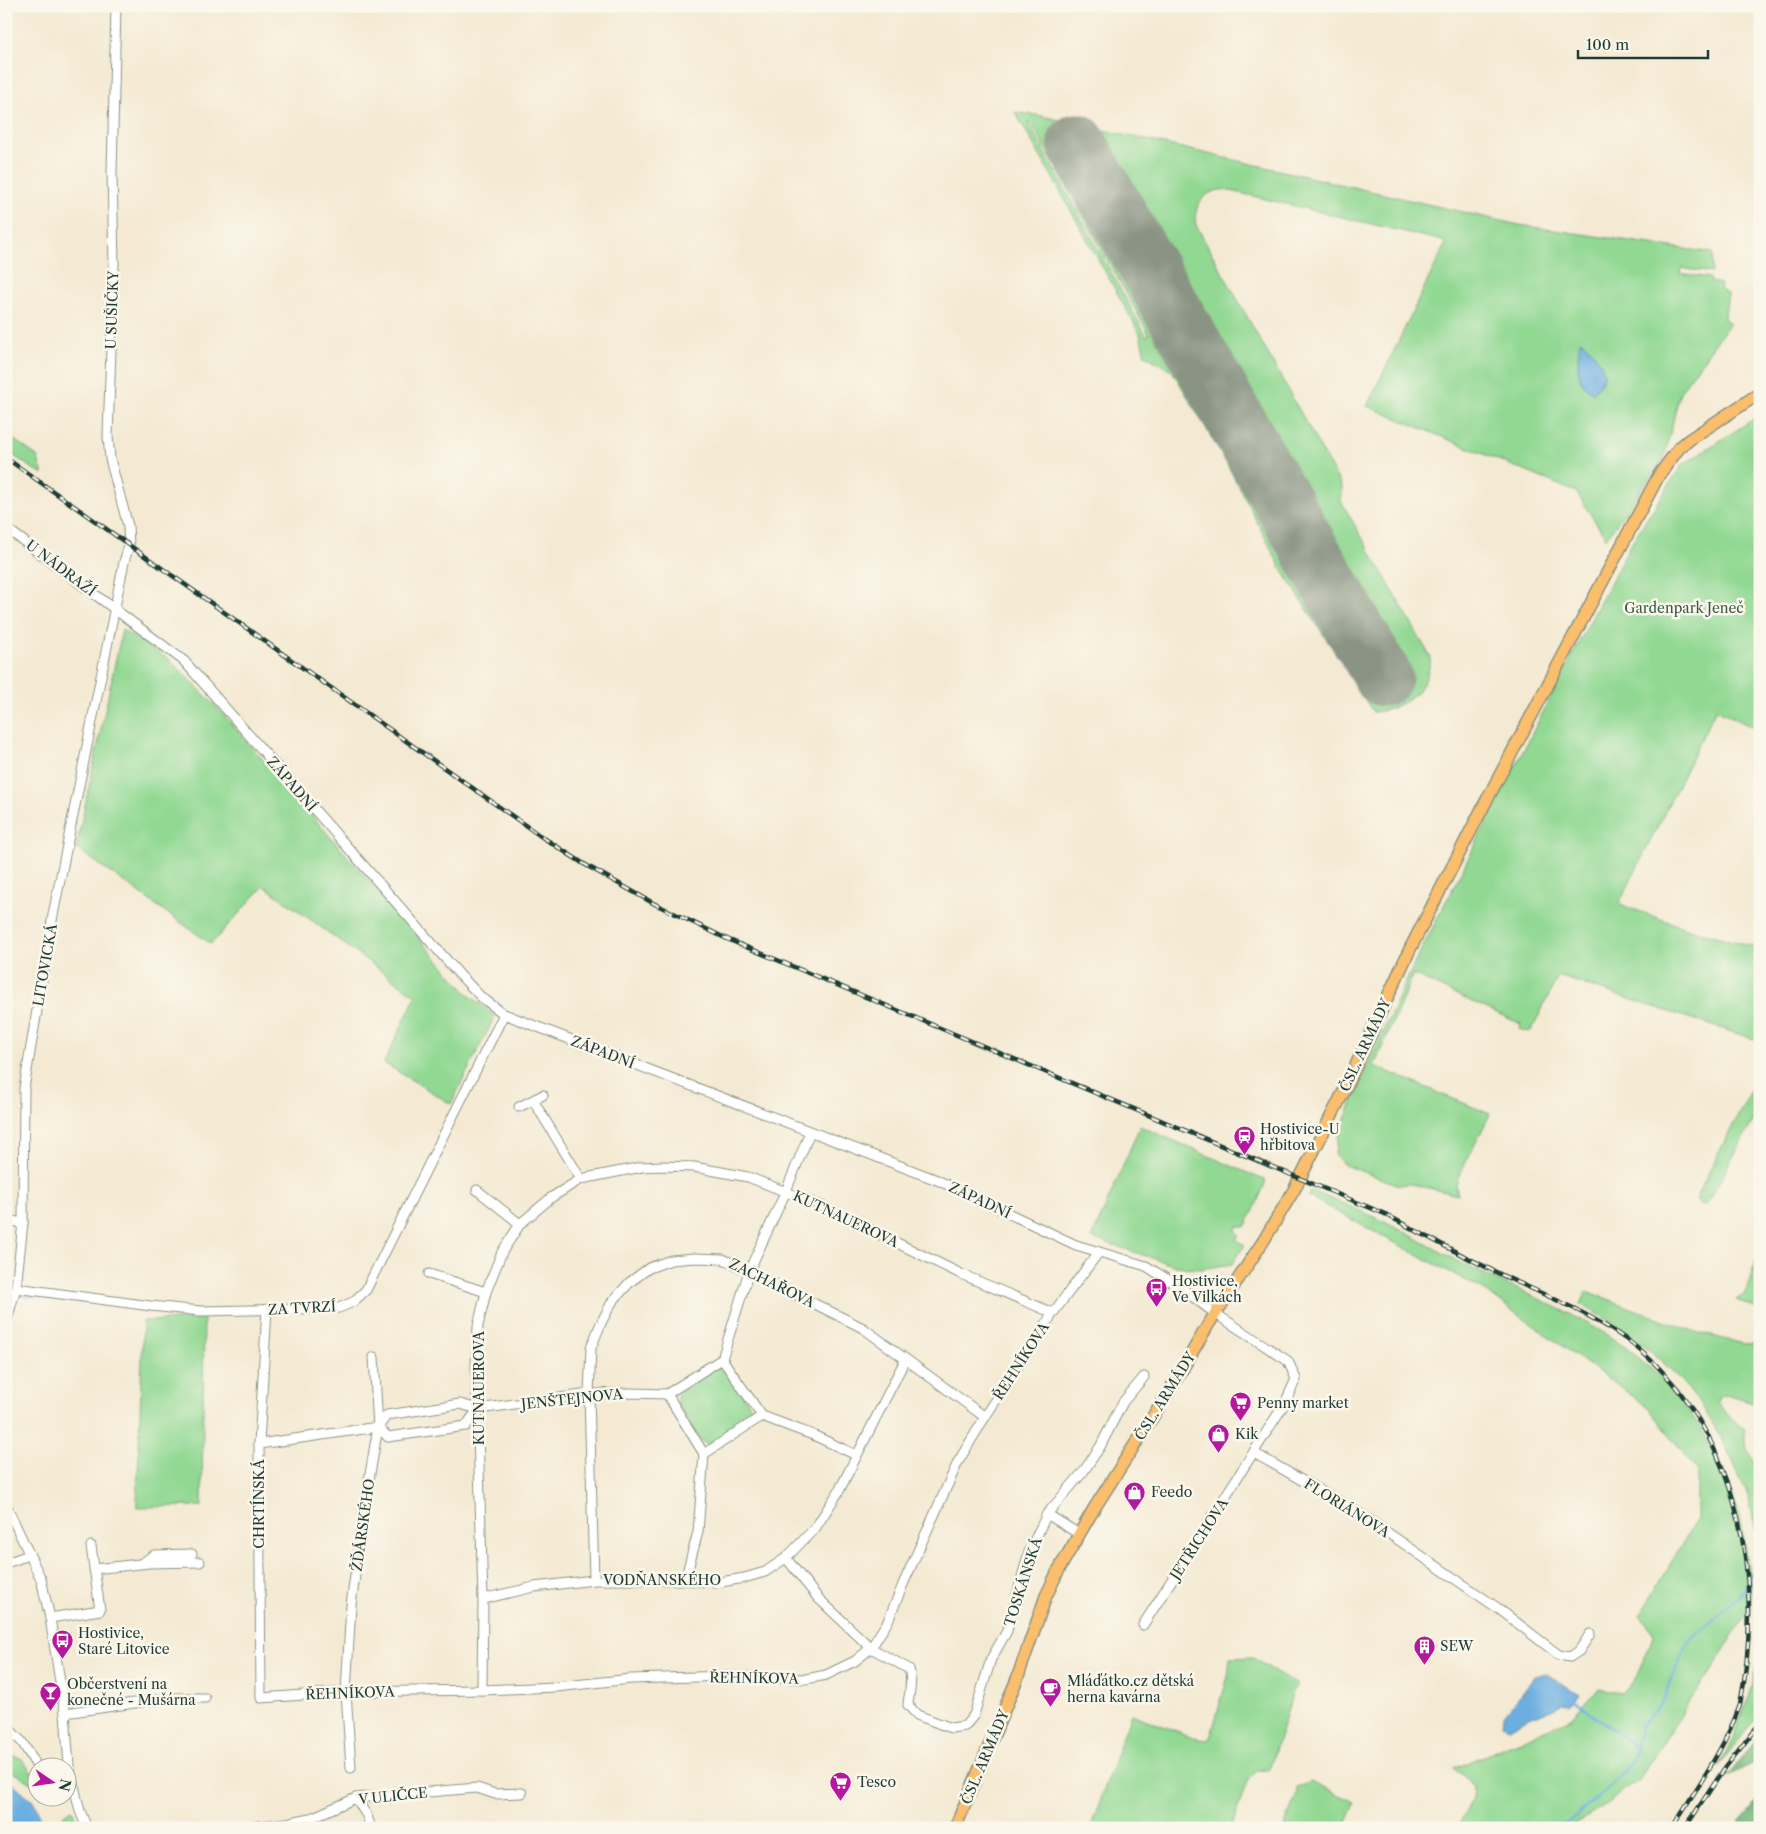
<svg xmlns="http://www.w3.org/2000/svg" width="1766" height="1834" font-family="'Libre Caslon Text',serif">
	<rect width="100%" height="100%" fill="#fbf7ec"/>
	<filter id="ink" filterUnits="userSpaceOnUse"><feTurbulence type="fractalNoise" baseFrequency=".02" numOctaves="2"/><feDisplacementMap in="SourceGraphic" scale="10" xChannelSelector="R" yChannelSelector="G"/><feConvolveMatrix kernelMatrix="1 2 1 2 8 2 1 2 1" color-interpolation-filters="sRGB"/></filter>
	<filter id="wash" filterUnits="userSpaceOnUse"><feTurbulence type="fractalNoise" baseFrequency=".0096" numOctaves="4" result="noise"/><feDisplacementMap in="SourceGraphic" scale="20" xChannelSelector="R" yChannelSelector="G"/><feGaussianBlur stdDeviation="1.12" result="paint"/><feColorMatrix in="noise" values="0 0 0 0 0 0 0 0 0 0 0 0 0 0 0 0 0 1.4 0 .05"/><feComposite in="paint" operator="in"/></filter>
	<g filter="url(#wash)">
		<rect width="100%" height="100%" fill="#f4ead3"/>
		<g fill="#91d893" stroke="#588a64" fill-rule="evenodd">
			<path d="M1015,112L1042,116L1519,225L1713,253L1712,273L1681,268L1680,273L1710,278L1711,282L1721,284L1720,289L1728,295L1724,319L1730,323L1680,392L1664,459L1606,538L1576,492L1367,406L1445,245L1443,241L1227,190C1206,188 1192,205 1196,225L1342,487L1341,501L1431,658C1429,666 1428,676 1423,684C1412,700 1392,711 1373,712L1281,568L1228,466L1173,372L1145,355L1140,334L1051,175ZM1028,123H1031L1149,334L1147,337Z"/>
			<path d="M1760,415V731L1716,709L1619,904L1686,928L1760,948V1041L1558,976L1532,1030L1528,1032L1519,1029L1521,1024L1413,975L1374,1066L1490,1114L1458,1178L1456,1185L1458,1195L1412,1184L1399,1185L1344,1165L1335,1154L1339,1133L1368,1064L1415,962L1579,642L1633,540L1682,465Z"/>
			<path d="M6,434L37,456L43,474L30,467L6,450Z"/>
			<path d="M122,630L170,660L215,705L467,993L495,1016L451,1104L384,1063L416,996L264,886L211,944L76,848Z"/>
			<path d="M1760,1073V1108L1707,1204L1702,1205L1697,1202L1696,1198L1698,1193Z"/>
			<path d="M1140,1126L1266,1181L1254,1210L1245,1227L1238,1226L1236,1230L1239,1235L1236,1240L1245,1245L1232,1264L1200,1269L1176,1266L1092,1238Z"/>
			<path d="M1310,1190C1334,1201 1360,1209 1383,1221C1414,1236 1443,1254 1473,1269C1515,1289 1559,1306 1599,1330C1702,1391 1752,1499 1751,1616L1747,1615L1637,1782L1589,1816L1567,1828H1458L1472,1799L1473,1786L1466,1777L1453,1769L1571,1719L1586,1701L1600,1689L1621,1693C1637,1678 1648,1655 1653,1634L1647,1623L1640,1615L1697,1519V1470L1648,1407L1482,1289L1309,1197Z"/>
			<path d="M1760,1249V1309L1736,1300L1745,1294Z"/>
			<path d="M1586,1291L1699,1333L1745,1344L1760,1342V1404L1726,1394L1719,1396L1717,1402L1732,1420L1745,1429L1747,1448L1760,1475V1548C1756,1532 1753,1515 1749,1499C1745,1487 1739,1475 1734,1464C1700,1388 1652,1344 1580,1304Z"/>
			<path d="M204,1319L202,1506L137,1507L143,1321Z"/>
			<path d="M719,1366H722L752,1408L749,1418L715,1442L707,1444L701,1441L677,1403V1397L680,1392Z"/>
			<path d="M1760,1655V1712L1718,1768C1738,1732 1752,1695 1760,1655Z"/>
			<path d="M1251,1657L1298,1685L1293,1692L1270,1767L1267,1771L1256,1770L1249,1777L1231,1828H1094L1091,1826L1131,1714L1198,1739L1208,1740L1211,1735L1228,1676L1230,1658Z"/>
			<path d="M6,1755L21,1758L34,1776L30,1783L19,1775L6,1770Z"/>
			<path d="M1311,1782L1355,1802L1345,1828H1284L1296,1796L1297,1788Z"/>
			<path d="M72,1809L79,1828H49V1827Z"/>
		</g>
		<g fill="#74b87d" stroke="#4a7a58">
			<path d="M1760,1734V1766L1756,1762L1728,1776Z"/>
			<path d="M1760,1795V1824L1756,1828H1736L1756,1803Z"/>
		</g>
		<g fill="#6caee0" stroke="#46768a">
			<path d="M1580,340C1588,343 1606,367 1604,376C1603,382 1596,388 1593,393C1573,381 1578,360 1580,340Z"/>
			<path d="M1545,1673L1579,1694L1572,1705L1563,1704L1508,1727L1502,1724L1503,1717L1535,1676Z"/>
			<path d="M6,1777L33,1801L46,1828H6Z"/>
		</g>
		<g fill="none" stroke-linecap="round" stroke-linejoin="round">
			<g stroke="#6caee0" stroke-width="2.5">
				<path d="M6,1289L8,1290"/>
				<path d="M23,1296L84,1301"/>
				<path d="M1575,1701L1636,1747"/>
				<path d="M1556,1828L1577,1816L1624,1773L1635,1754L1640,1727L1664,1699L1688,1641L1740,1596L1755,1567L1760,1553"/>
			</g>
			<path stroke="#8a9484" stroke-width="59" d="M1077,143L1383,677"/>
		</g>
	</g>
	<g filter="url(#ink)">
		<g fill="none" stroke-linecap="round" stroke-linejoin="round">
			<defs>
				<g id="minor">
					<path d="M6,528L184,661L458,973L481,997L504,1014L937,1180L1076,1245L1146,1266L1181,1288L1216,1314L1288,1361L1296,1379L1285,1403L1143,1625"/>
					<path d="M533,1100L581,1179"/>
					<path d="M519,1107L543,1095"/>
					<path d="M477,1190L520,1224"/>
					<path d="M6,1220L23,1223"/>
					<path d="M429,1274L486,1292"/>
					<path d="M16,1288L151,1306L201,1311L339,1308L353,1302L366,1290L504,1014"/>
					<path d="M267,1309L259,1444L261,1698L346,1692L482,1690L556,1687L631,1679L727,1676L806,1679L826,1675L855,1661L871,1648L888,1621L904,1582L958,1462L985,1417L1053,1313L1099,1252"/>
					<path d="M6,1323L16,1288L23,1223L24,1088L53,915L124,562L129,545L128,526L110,459L108,436L114,264L112,173L116,6"/>
					<path d="M722,1359L762,1416L704,1454L667,1394Z"/>
					<path d="M722,1359L749,1271L786,1191L810,1132"/>
					<path d="M762,1416L813,1435L856,1455"/>
					<path d="M378,1427L388,1437L466,1426L478,1409"/>
					<path d="M259,1444L378,1427L387,1415L460,1404L478,1409L589,1394L631,1393L667,1394"/>
					<path d="M1254,1453L1356,1511L1499,1609L1559,1655L1570,1657L1579,1651L1590,1634"/>
					<path d="M6,1505L41,1579L50,1618L65,1713L69,1766L80,1811L87,1828"/>
					<path d="M1047,1514L1079,1534"/>
					<path d="M786,1558L818,1598L871,1648L909,1669C913,1682 909,1692 908,1705L917,1715L951,1728L965,1726L974,1715L991,1659L1007,1631L1029,1552L1047,1514L1083,1472L1100,1447L1123,1402L1144,1377"/>
					<path d="M6,1563L29,1555"/>
					<path d="M142,1563L154,1555L192,1554"/>
					<path d="M94,1569L149,1563L200,1562"/>
					<path d="M594,1580L589,1394L591,1348L601,1323L612,1302L630,1282L649,1268L671,1260L694,1258L723,1259L749,1271L863,1328L985,1417"/>
					<path d="M685,1580L698,1532L704,1454"/>
					<path d="M483,1599L534,1587L594,1580H685L715,1583L744,1578L765,1572L786,1558L816,1527L839,1491L905,1360"/>
					<path d="M50,1618L100,1610L91,1546"/>
					<path d="M482,1690L483,1599L476,1366L478,1326L486,1292L502,1252L520,1224L552,1197L581,1179L642,1167L661,1166L694,1167L748,1177L817,1204L961,1274L1053,1313"/>
					<path d="M65,1713L169,1698H205"/>
					<path d="M6,1726L22,1742L38,1768"/>
					<path d="M351,1768L346,1692L351,1605L364,1509L378,1427L374,1357"/>
					<path d="M356,1798L367,1816L371,1828"/>
					<path d="M238,1828L286,1823L311,1818L356,1798L477,1788L495,1794L522,1793"/>
				</g>
				<path id="major" d="M955,1828L1017,1679L1046,1596L1058,1571L1095,1507L1173,1385L1208,1325L1264,1240L1294,1190L1344,1091L1410,949L1482,809L1659,475L1679,448L1690,439L1760,393"/>
			</defs>
			<use href="#minor" stroke="#8a9484" stroke-width="11"/>
			<use href="#major" stroke="#8a9484" stroke-width="14"/>
			<use href="#minor" stroke="#fff" stroke-width="9"/>
			<use href="#major" stroke="#fabe6d" stroke-width="11"/>
			<defs>
				<g id="rail">
					<path d="M6,458L539,835L584,864L653,903L727,939L1385,1214C1425,1236 1465,1257 1506,1277C1547,1296 1590,1313 1627,1340C1737,1422 1766,1575 1740,1705C1724,1750 1697,1787 1672,1828"/>
					<path d="M1685,1828L1724,1769L1760,1723"/>
				</g>
			</defs>
			<use href="#rail" stroke="#1f3d34" stroke-width="4.5"/>
			<use href="#rail" stroke="#fbf7ec" stroke-width="2.5" stroke-dasharray="8" stroke-linecap="butt"/>
		</g>
	</g>
	<defs>
		<symbol id="station-pin" viewBox="-11 -11 22 30"><path d="M0 17L-7.5 6A9.5 9.5 0 1 1 7.5 6Z" fill="#b5179e" stroke="#fbf7ec"/><path d="M-3-6H3Q5-6 5-4V2Q5 4 3 4L4.5 6H3L1.5 4h-3L-3 6H-4.5L-3 4Q-5 4-5 2V-4Q-5-6-3-6ZM-3.5-4v3h7v-3ZM-3.5 1v1.5H-2V1ZM2 1v1.5H3.5V1Z" fill="#fff"/></symbol>
		<symbol id="bus-pin" viewBox="-11 -11 22 30"><path d="M0 17L-7.5 6A9.5 9.5 0 1 1 7.5 6Z" fill="#b5179e" stroke="#fbf7ec"/><path d="M-5-6H5V4H4V6H2V4H-2V6H-4V4H-5ZM-3.5-4V0h7V-4ZM-3.5 1.2v1.5H-2V1.2ZM2 1.2v1.5H3.5V1.2Z" fill="#fff"/></symbol>
		<symbol id="supermarket-pin" viewBox="-11 -11 22 30"><path d="M0 17L-7.5 6A9.5 9.5 0 1 1 7.5 6Z" fill="#b5179e" stroke="#fbf7ec"/><path d="M-6-5.5h2.5l.6 2H6L4.5 2H-2.5L-4.4-4H-6ZM-1.5 3.2a1.3 1.3 0 1 0 .1 0ZM3 3.2a1.3 1.3 0 1 0 .1 0Z" fill="#fff"/></symbol>
		<symbol id="shop-pin" viewBox="-11 -11 22 30"><path d="M0 17L-7.5 6A9.5 9.5 0 1 1 7.5 6Z" fill="#b5179e" stroke="#fbf7ec"/><path d="M-5-2.5h2.3a2.7 3.5 0 0 1 5.4 0H5L5.5 6h-11ZM-1.5-2.5h3a1.5 2.3 0 0 0-3 0Z" fill="#fff"/></symbol>
		<symbol id="building-pin" viewBox="-11 -11 22 30"><path d="M0 17L-7.5 6A9.5 9.5 0 1 1 7.5 6Z" fill="#b5179e" stroke="#fbf7ec"/><path d="M-4-6H4V6H1V3H-1V6H-4ZM-2.5-4.3h1.7v1.8h-1.7ZM.8-4.3h1.7v1.8H.8ZM-2.5-1h1.7V.8h-1.7ZM.8-1h1.7V.8H.8Z" fill="#fff"/></symbol>
		<symbol id="cafe-pin" viewBox="-11 -11 22 30"><path d="M0 17L-7.5 6A9.5 9.5 0 1 1 7.5 6Z" fill="#b5179e" stroke="#fbf7ec"/><path d="M-5.5-4.5H6V0H3Q3 3.5 0 3.5H-2.5Q-5.5 3.5-5.5 0ZM3-3.2v2h1.7v-2ZM-6 4.5H4V6H-6Z" fill="#fff"/></symbol>
		<symbol id="bar-pin" viewBox="-11 -11 22 30"><path d="M0 17L-7.5 6A9.5 9.5 0 1 1 7.5 6Z" fill="#b5179e" stroke="#fbf7ec"/><path d="M-6-5H6L.8 .8V4.5H3.5V6h-7V4.5H-.8V.8Z" fill="#fff"/></symbol>
	</defs>
	<g fill-rule="evenodd">
		<use href="#station-pin" x="1232" y="1124" width="25" height="34"/>
		<use href="#bus-pin" x="1144" y="1276" width="25" height="34"/>
		<use href="#supermarket-pin" x="1228" y="1390" width="25" height="34"/>
		<use href="#shop-pin" x="1206" y="1422" width="25" height="34"/>
		<use href="#shop-pin" x="1122" y="1480" width="25" height="34"/>
		<use href="#bus-pin" x="50" y="1628" width="25" height="34"/>
		<use href="#building-pin" x="1412" y="1634" width="25" height="34"/>
		<use href="#cafe-pin" x="1038" y="1676" width="25" height="34"/>
		<use href="#bar-pin" x="38" y="1680" width="25" height="34"/>
		<use href="#supermarket-pin" x="828" y="1770" width="25" height="34"/>
	</g>
	<g text-anchor="middle" stroke-width="5" stroke-linejoin="round" paint-order="stroke">
		<g font-size="14" fill="#1f3d34" stroke="#fbf7ec">
			<text transform="translate(112 310) rotate(-88)" y="5">U SUŠIČKY</text>
			<text transform="translate(61 568) rotate(37)" y="5">U NÁDRAŽÍ</text>
			<text transform="translate(292 784) rotate(49)" y="5">ZÁPADNÍ</text>
			<text transform="translate(45 965) rotate(-80)" y="5">LITOVICKÁ</text>
			<text transform="translate(1365 1045) rotate(-65)" y="5">ČSL. ARMÁDY</text>
			<text transform="translate(603 1052) rotate(21)" y="5">ZÁPADNÍ</text>
			<text transform="translate(980 1200) rotate(25)" y="5">ZÁPADNÍ</text>
			<text transform="translate(846 1219) rotate(25)" y="5">KUTNAUEROVA</text>
			<text transform="translate(772 1283) rotate(26)" y="5">ZACHAŘOVA</text>
			<text transform="translate(302 1308) rotate(-3)" y="5">ZA TVRZÍ</text>
			<text transform="translate(1021 1361) rotate(-57)" y="5">ŘEHNÍKOVA</text>
			<text transform="translate(479 1388) rotate(-90)" y="5">KUTNAUEROVA</text>
			<text transform="translate(1165 1396) rotate(-58)" y="5">ČSL. ARMÁDY</text>
			<text transform="translate(572 1399) rotate(-6)" y="5">JENŠTEJNOVA</text>
			<text transform="translate(259 1504) rotate(-90)" y="5">CHRTÍNSKÁ</text>
			<text transform="translate(1347 1508) rotate(32)" y="5">FLORIÁNOVA</text>
			<text transform="translate(363 1525) rotate(-82)" y="5">ŽĎÁRSKÉHO</text>
			<text transform="translate(1199 1539) rotate(-57)" y="5">JETŘICHOVA</text>
			<text x="662" y="1585">VODŇANSKÉHO</text>
			<text transform="translate(1023 1582) rotate(-72)" y="5">TOSKÁNSKÁ</text>
			<text transform="translate(754 1678) rotate(1)" y="5">ŘEHNÍKOVA</text>
			<text transform="translate(350 1693) rotate(-2)" y="5">ŘEHNÍKOVA</text>
			<text transform="translate(985 1757) rotate(-67)" y="5">ČSL. ARMÁDY</text>
			<text transform="translate(393 1796) rotate(-6)" y="5">V ULIČCE</text>
		</g>
		<g font-size="14" fill="#365c47" stroke="#fbf7ec">
			<text x="1684" y="613">Gardenpark Jeneč</text>
		</g>
		<g font-size="14" fill="#1f3d34" stroke="#fbf7ec" text-anchor="start">
			<text x="1260" y="1134">Hostivice-U<tspan x="1260" dy="16">hřbitova</tspan></text>
			<text x="1172" y="1286">Hostivice,<tspan x="1172" dy="16">Ve Vilkách</tspan></text>
			<text x="1257" y="1408">Penny market</text>
			<text x="1235" y="1439">Kik</text>
			<text x="1151" y="1497">Feedo</text>
			<text x="78" y="1638">Hostivice,<tspan x="78" dy="16">Staré Litovice</tspan></text>
			<text x="1440" y="1651">SEW</text>
			<text x="1067" y="1686">Mláďátko.cz dětská<tspan x="1067" dy="16">herna kavárna</tspan></text>
			<text x="67" y="1689">Občerstvení na<tspan x="67" dy="16">konečné - Mušárna</tspan></text>
			<text x="857" y="1787">Tesco</text>
		</g>
	</g>
	<rect width="1766" height="1834" fill="none" stroke="#fbf7ec" stroke-width="25"/>
	<g transform="translate(52 1782) rotate(103)"><circle r="24" fill="#fbf7ec" stroke="#a3ada2"/>
	<path d="M0-4L9 19L0 12L-9 19Z" fill="#b5179e"/>
	<text y="-8" font-size="14" font-weight="bold" text-anchor="middle" fill="#1f3d34">N</text>
	</g>
	<path d="M1578 50v8h130v-8" fill="none" stroke="#1f3d34" stroke-width="2.5"/>
	<text x="1586" y="50" font-size="15" fill="#1f3d34" stroke="#fbf7ec" stroke-width="4" paint-order="stroke">100 m</text>
</svg>
